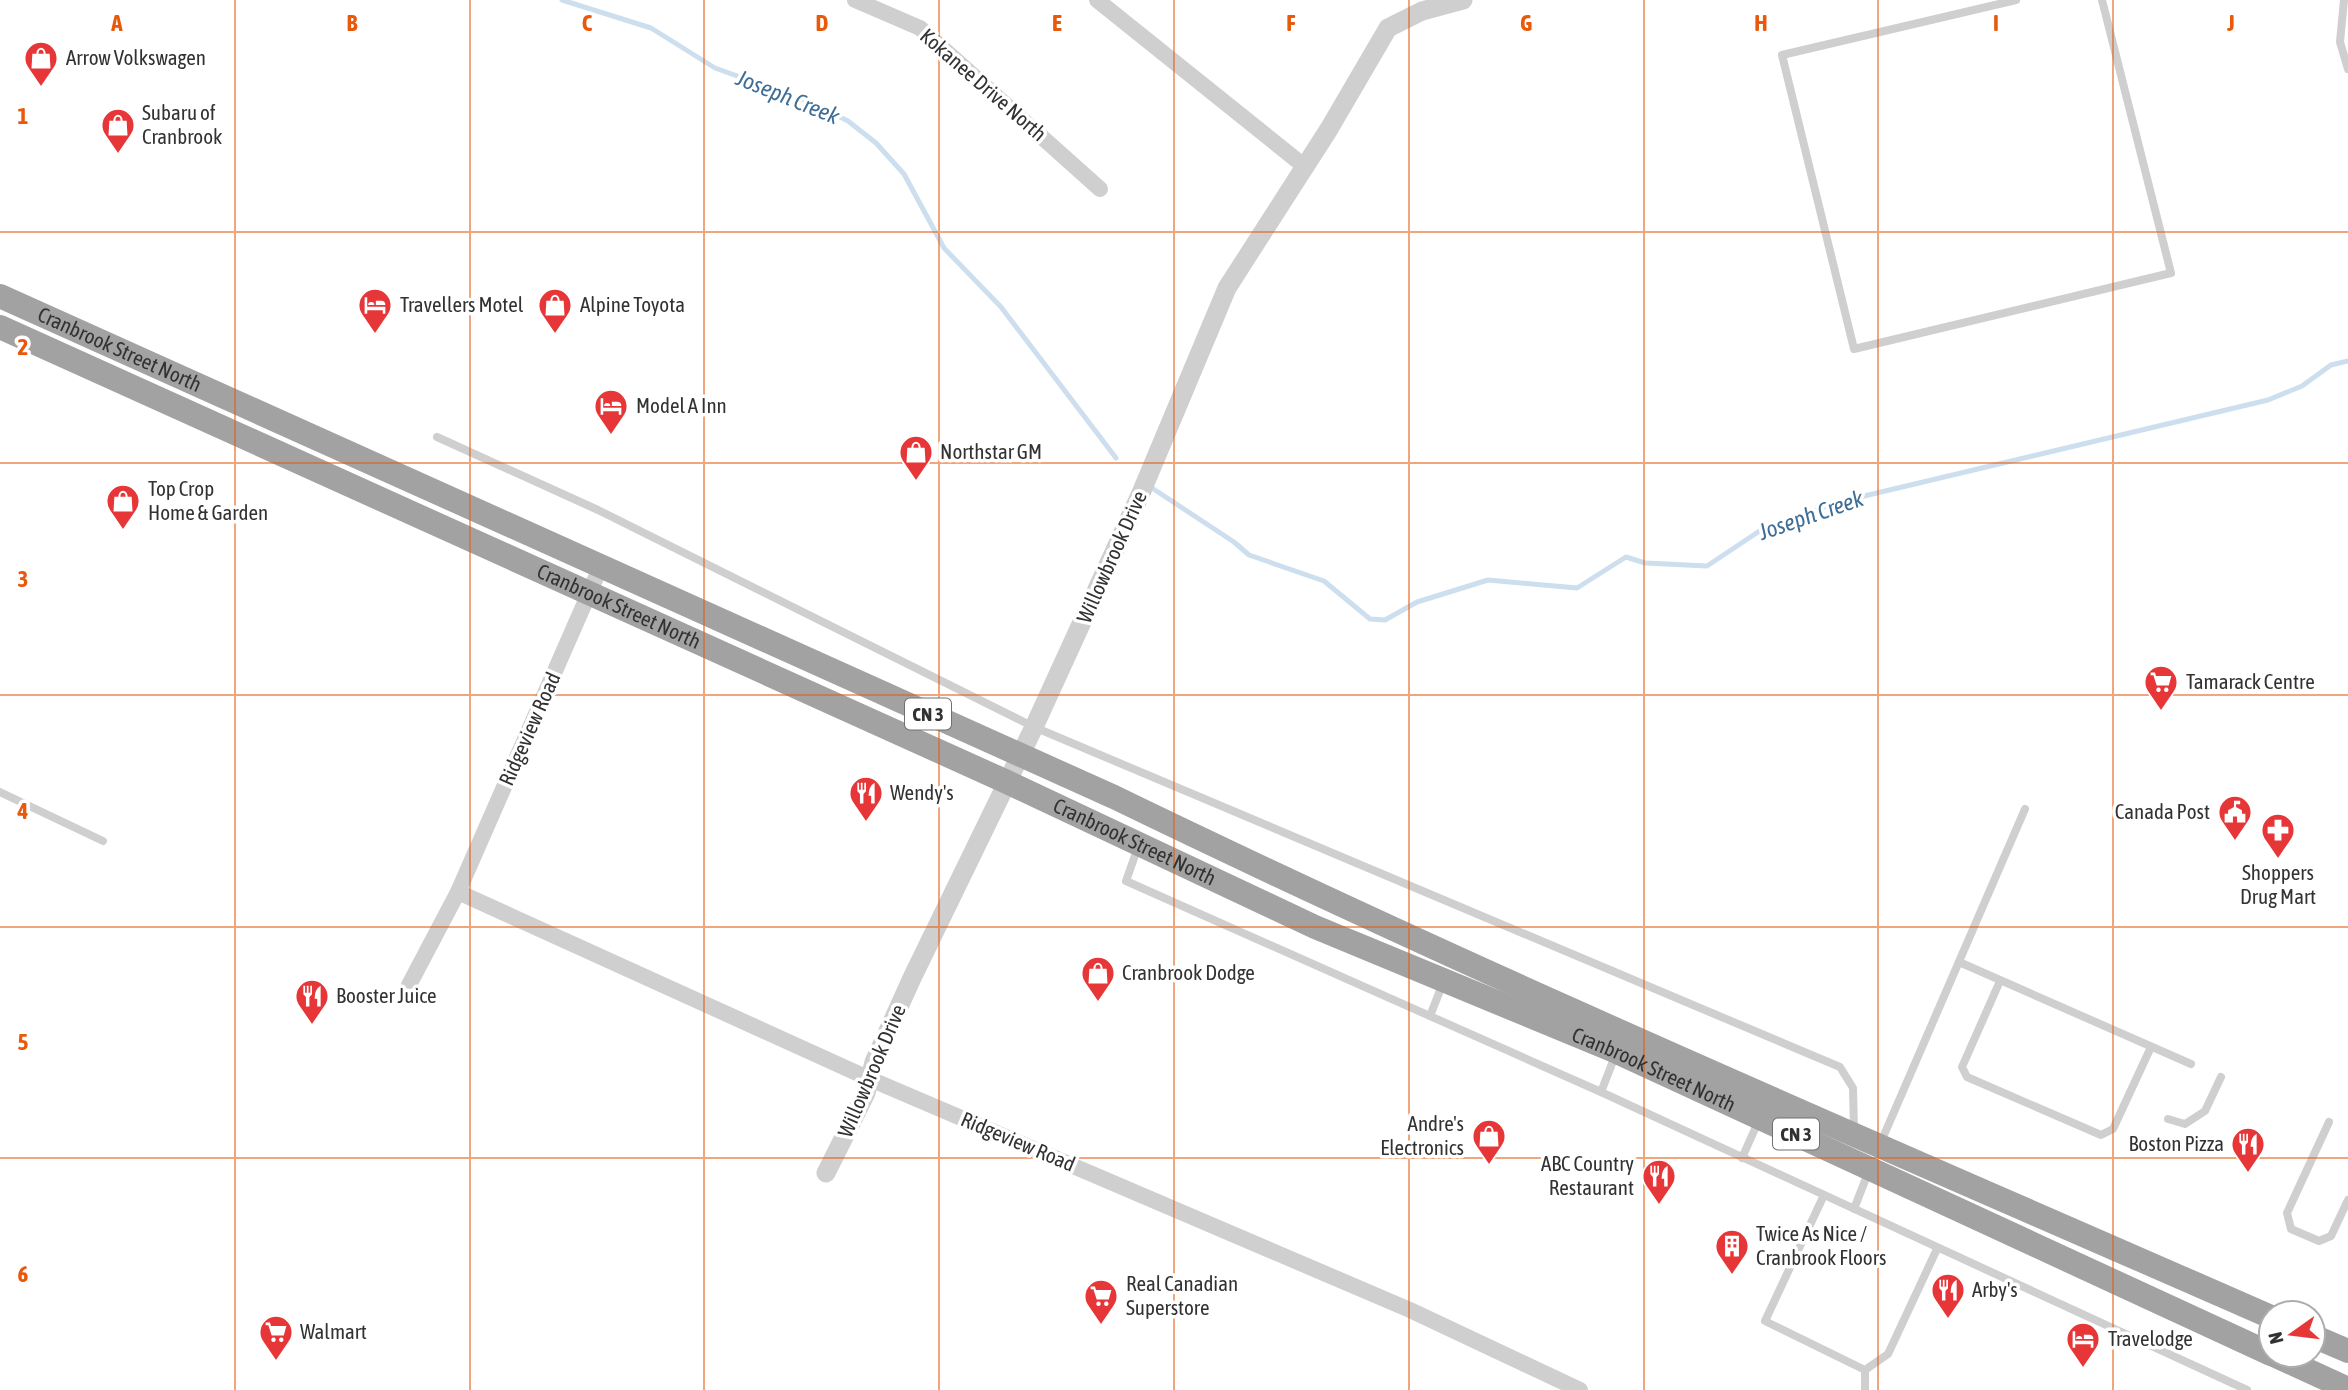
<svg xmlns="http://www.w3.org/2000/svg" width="2348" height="1390" font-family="'Asap Condensed',sans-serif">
	<rect width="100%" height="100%" fill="#fff"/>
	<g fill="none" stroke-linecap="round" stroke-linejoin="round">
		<g stroke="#cddfee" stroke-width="5">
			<path d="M562,0L651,28L715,68L812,103L848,121L876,143L904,174L944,248L1001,307L1116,458"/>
			<path d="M1152,488L1234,542L1249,555L1324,581L1370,619L1385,620L1417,602L1488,580L1577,588L1626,557L1645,563L1707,566L1764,528L1839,502L2268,400L2302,386L2331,365L2348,361"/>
		</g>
		<g stroke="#cfcfcf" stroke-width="8">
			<path d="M2016,0L1782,55L1854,349L2171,273L2102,0"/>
			<path d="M2344,0L2340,42L2348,69"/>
			<path d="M437,437L598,510L1034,727L1840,1067L1853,1088L1854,1131"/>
			<path d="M0,792L103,841"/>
			<path d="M1138,847L1126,881L1601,1092L2247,1390"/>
			<path d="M1959,962L2191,1064"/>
			<path d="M2000,981L1962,1067L1967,1077L2101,1135L2113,1129L2151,1047"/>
			<path d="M1430,1016L1443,983"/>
			<path d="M1601,1092L1615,1056"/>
			<path d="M2168,1119L2185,1124L2205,1111L2221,1077"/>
			<path d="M2329,1122L2287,1213L2291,1229L2319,1241L2331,1236L2348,1200"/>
			<path d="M1881,1142L2025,809"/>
			<path d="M1742,1158L1758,1122"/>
			<path d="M1824,1195L1765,1321L1865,1370L1888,1354L1937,1249"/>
			<path d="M1854,1209L1868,1173"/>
			<path d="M1865,1370V1390"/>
		</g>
		<g stroke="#cfcfcf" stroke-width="16">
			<path d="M855,0L920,28L1100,189"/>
			<path d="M1097,0L1304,166"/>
			<path d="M458,892L870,1079L1410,1310L1580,1390"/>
			<path d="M409,985L458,892L601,566"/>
		</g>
		<path stroke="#cfcfcf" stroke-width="19" d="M826,1173L866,1093L874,1062L912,978L1034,727L1141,493L1227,288L1329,129L1388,28L1422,11L1463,0"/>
		<g stroke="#a2a2a2" stroke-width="24">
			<path id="s1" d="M0,296L1114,797C1495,982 1884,1147 2271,1317"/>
			<path id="s2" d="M0,327L1007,782L1315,927L1617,1052L2271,1354"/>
			<path d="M2313,1336L2348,1351"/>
			<path d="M2274,1355L2348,1389"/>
		</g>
	</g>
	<path fill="none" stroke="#e8590c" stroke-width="2" stroke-opacity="0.55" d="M235,0V1390M470,0V1390M704,0V1390M939,0V1390M1174,0V1390M1409,0V1390M1644,0V1390M1878,0V1390M2113,0V1390M0,232H2348M0,463H2348M0,695H2348M0,927H2348M0,1158H2348"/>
	<defs>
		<symbol id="shop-pin" viewBox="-11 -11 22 30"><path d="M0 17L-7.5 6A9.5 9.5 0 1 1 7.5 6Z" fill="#e73638" stroke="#fff"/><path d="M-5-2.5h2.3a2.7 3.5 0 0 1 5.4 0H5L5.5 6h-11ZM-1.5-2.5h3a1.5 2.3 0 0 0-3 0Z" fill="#fff"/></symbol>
		<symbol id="hotel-pin" viewBox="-11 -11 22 30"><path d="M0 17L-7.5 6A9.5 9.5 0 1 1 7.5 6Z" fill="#e73638" stroke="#fff"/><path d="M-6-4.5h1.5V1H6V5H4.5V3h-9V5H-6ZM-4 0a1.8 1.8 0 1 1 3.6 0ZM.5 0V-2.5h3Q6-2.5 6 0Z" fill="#fff"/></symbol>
		<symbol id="supermarket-pin" viewBox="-11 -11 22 30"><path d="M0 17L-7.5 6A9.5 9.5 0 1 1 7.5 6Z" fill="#e73638" stroke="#fff"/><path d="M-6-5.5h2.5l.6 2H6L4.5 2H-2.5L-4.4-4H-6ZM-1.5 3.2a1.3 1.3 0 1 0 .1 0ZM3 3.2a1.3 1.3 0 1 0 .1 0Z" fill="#fff"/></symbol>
		<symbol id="restaurant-pin" viewBox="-11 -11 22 30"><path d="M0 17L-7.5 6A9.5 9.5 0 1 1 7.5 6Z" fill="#e73638" stroke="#fff"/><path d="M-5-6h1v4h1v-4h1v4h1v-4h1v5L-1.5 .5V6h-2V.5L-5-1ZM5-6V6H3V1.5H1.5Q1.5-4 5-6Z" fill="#fff"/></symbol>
		<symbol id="civic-pin" viewBox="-11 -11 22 30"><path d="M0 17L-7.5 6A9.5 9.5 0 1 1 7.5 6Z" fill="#e73638" stroke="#fff"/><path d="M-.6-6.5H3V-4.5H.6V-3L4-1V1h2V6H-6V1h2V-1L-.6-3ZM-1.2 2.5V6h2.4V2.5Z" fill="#fff"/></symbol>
		<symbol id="pharmacy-pin" viewBox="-11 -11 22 30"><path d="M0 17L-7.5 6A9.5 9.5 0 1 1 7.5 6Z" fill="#e73638" stroke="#fff"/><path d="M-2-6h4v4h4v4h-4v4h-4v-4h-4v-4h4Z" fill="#fff"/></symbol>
		<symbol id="building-pin" viewBox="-11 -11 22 30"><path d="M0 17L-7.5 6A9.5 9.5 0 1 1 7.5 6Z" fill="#e73638" stroke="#fff"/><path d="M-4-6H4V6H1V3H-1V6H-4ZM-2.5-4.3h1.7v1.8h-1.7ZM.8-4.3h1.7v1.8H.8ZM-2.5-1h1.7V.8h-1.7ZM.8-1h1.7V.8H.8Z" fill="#fff"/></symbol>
	</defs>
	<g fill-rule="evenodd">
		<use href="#shop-pin" x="22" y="39" width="38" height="52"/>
		<use href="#shop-pin" x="99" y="106" width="38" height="52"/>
		<use href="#hotel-pin" x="356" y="286" width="38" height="52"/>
		<use href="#shop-pin" x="536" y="286" width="38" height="52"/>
		<use href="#hotel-pin" x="592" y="387" width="38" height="52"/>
		<use href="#shop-pin" x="897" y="433" width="38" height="52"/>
		<use href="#shop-pin" x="104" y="482" width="38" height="52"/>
		<use href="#supermarket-pin" x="2142" y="663" width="38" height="52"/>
		<use href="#restaurant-pin" x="847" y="774" width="38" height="52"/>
		<use href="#civic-pin" x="2216" y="793" width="38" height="52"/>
		<use href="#pharmacy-pin" x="2259" y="811" width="38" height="52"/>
		<use href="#shop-pin" x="1079" y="954" width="38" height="52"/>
		<use href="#restaurant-pin" x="293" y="977" width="38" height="52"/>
		<use href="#shop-pin" x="1470" y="1117" width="38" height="52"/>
		<use href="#restaurant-pin" x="2229" y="1125" width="38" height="52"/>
		<use href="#restaurant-pin" x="1640" y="1157" width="38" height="52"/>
		<use href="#building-pin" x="1713" y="1227" width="38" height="52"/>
		<use href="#restaurant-pin" x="1929" y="1271" width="38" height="52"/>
		<use href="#supermarket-pin" x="1082" y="1277" width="38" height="52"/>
		<use href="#supermarket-pin" x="257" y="1313" width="38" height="52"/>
		<use href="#hotel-pin" x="2064" y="1320" width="38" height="52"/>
	</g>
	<g text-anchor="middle" stroke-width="7" stroke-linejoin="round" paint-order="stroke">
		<g fill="#fff" stroke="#707070" stroke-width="2">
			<rect x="905" y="698.5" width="46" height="31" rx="5"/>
			<rect x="1773" y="1118.5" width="46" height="31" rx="5"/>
		</g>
		<g font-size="19" font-weight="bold" fill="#323232">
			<text x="928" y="721">CN 3</text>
			<text x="1796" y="1141">CN 3</text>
		</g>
		<g font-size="21" fill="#323232" stroke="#fff" text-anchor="start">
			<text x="66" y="65">Arrow Volkswagen</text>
			<text x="142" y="120">Subaru of<tspan x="142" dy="24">Cranbrook</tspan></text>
			<text x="400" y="312">Travellers Motel</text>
			<text x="580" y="312">Alpine Toyota</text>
			<text x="636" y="413">Model A Inn</text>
			<text x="940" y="459">Northstar GM</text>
			<text x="148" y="496">Top Crop<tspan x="148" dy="24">Home &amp; Garden</tspan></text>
			<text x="2186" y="689">Tamarack Centre</text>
			<text x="890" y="800">Wendy's</text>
			<text x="2210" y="819" text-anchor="end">Canada Post</text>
			<text x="2278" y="880" text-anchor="middle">Shoppers<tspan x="2278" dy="24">Drug Mart</tspan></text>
			<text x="1122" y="980">Cranbrook Dodge</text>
			<text x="336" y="1003">Booster Juice</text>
			<text x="1464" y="1131" text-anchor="end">Andre's<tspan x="1464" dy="24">Electronics</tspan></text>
			<text x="2224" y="1151" text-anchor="end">Boston Pizza</text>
			<text x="1634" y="1171" text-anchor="end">ABC Country<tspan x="1634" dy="24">Restaurant</tspan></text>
			<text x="1756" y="1241">Twice As Nice /<tspan x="1756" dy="24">Cranbrook Floors</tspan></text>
			<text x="1126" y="1291">Real Canadian<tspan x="1126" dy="24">Superstore</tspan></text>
			<text x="1972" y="1297">Arby's</text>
			<text x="300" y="1339">Walmart</text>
			<text x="2108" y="1346">Travelodge</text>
		</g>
		<g font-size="21" fill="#323232" stroke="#fff">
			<text transform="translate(983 85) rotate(41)" y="7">Kokanee Drive North</text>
			<text dy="7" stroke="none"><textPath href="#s1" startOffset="131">Cranbrook Street North</textPath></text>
			<text transform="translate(1112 557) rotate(-66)" y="7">Willowbrook Drive</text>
			<text dy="7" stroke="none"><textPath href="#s2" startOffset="679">Cranbrook Street North</textPath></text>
			<text transform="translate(530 729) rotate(-66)" y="7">Ridgeview Road</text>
			<text dy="7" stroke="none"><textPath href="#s2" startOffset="1246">Cranbrook Street North</textPath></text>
			<text dy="7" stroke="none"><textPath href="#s2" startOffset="1813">Cranbrook Street North</textPath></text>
			<text transform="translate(872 1071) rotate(-67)" y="7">Willowbrook Drive</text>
			<text transform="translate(1018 1142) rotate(23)" y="7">Ridgeview Road</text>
		</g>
		<g font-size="23" font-style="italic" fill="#3e6e96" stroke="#fff">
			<text transform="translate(788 97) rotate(22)" y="8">Joseph Creek</text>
			<text transform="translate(1811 515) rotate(-19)" y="8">Joseph Creek</text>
		</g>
	</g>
	<g font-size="23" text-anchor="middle" font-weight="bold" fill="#e8590c" stroke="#fff" stroke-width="7" stroke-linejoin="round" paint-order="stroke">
		<text x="117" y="31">A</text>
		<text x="352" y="31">B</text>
		<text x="587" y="31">C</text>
		<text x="822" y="31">D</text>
		<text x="1057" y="31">E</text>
		<text x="1291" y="31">F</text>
		<text x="1526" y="31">G</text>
		<text x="1761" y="31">H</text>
		<text x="1996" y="31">I</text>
		<text x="2231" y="31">J</text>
		<text x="23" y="124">1</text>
		<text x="23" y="355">2</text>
		<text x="23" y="587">3</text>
		<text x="23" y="819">4</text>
		<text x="23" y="1050">5</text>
		<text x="23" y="1282">6</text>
	</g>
	<g transform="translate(2292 1334) rotate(256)"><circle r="33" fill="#ffffff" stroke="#adadad" stroke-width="2"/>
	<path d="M0-5L12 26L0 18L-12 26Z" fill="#e73638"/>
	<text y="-10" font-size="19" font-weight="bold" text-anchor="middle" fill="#323232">N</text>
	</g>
</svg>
